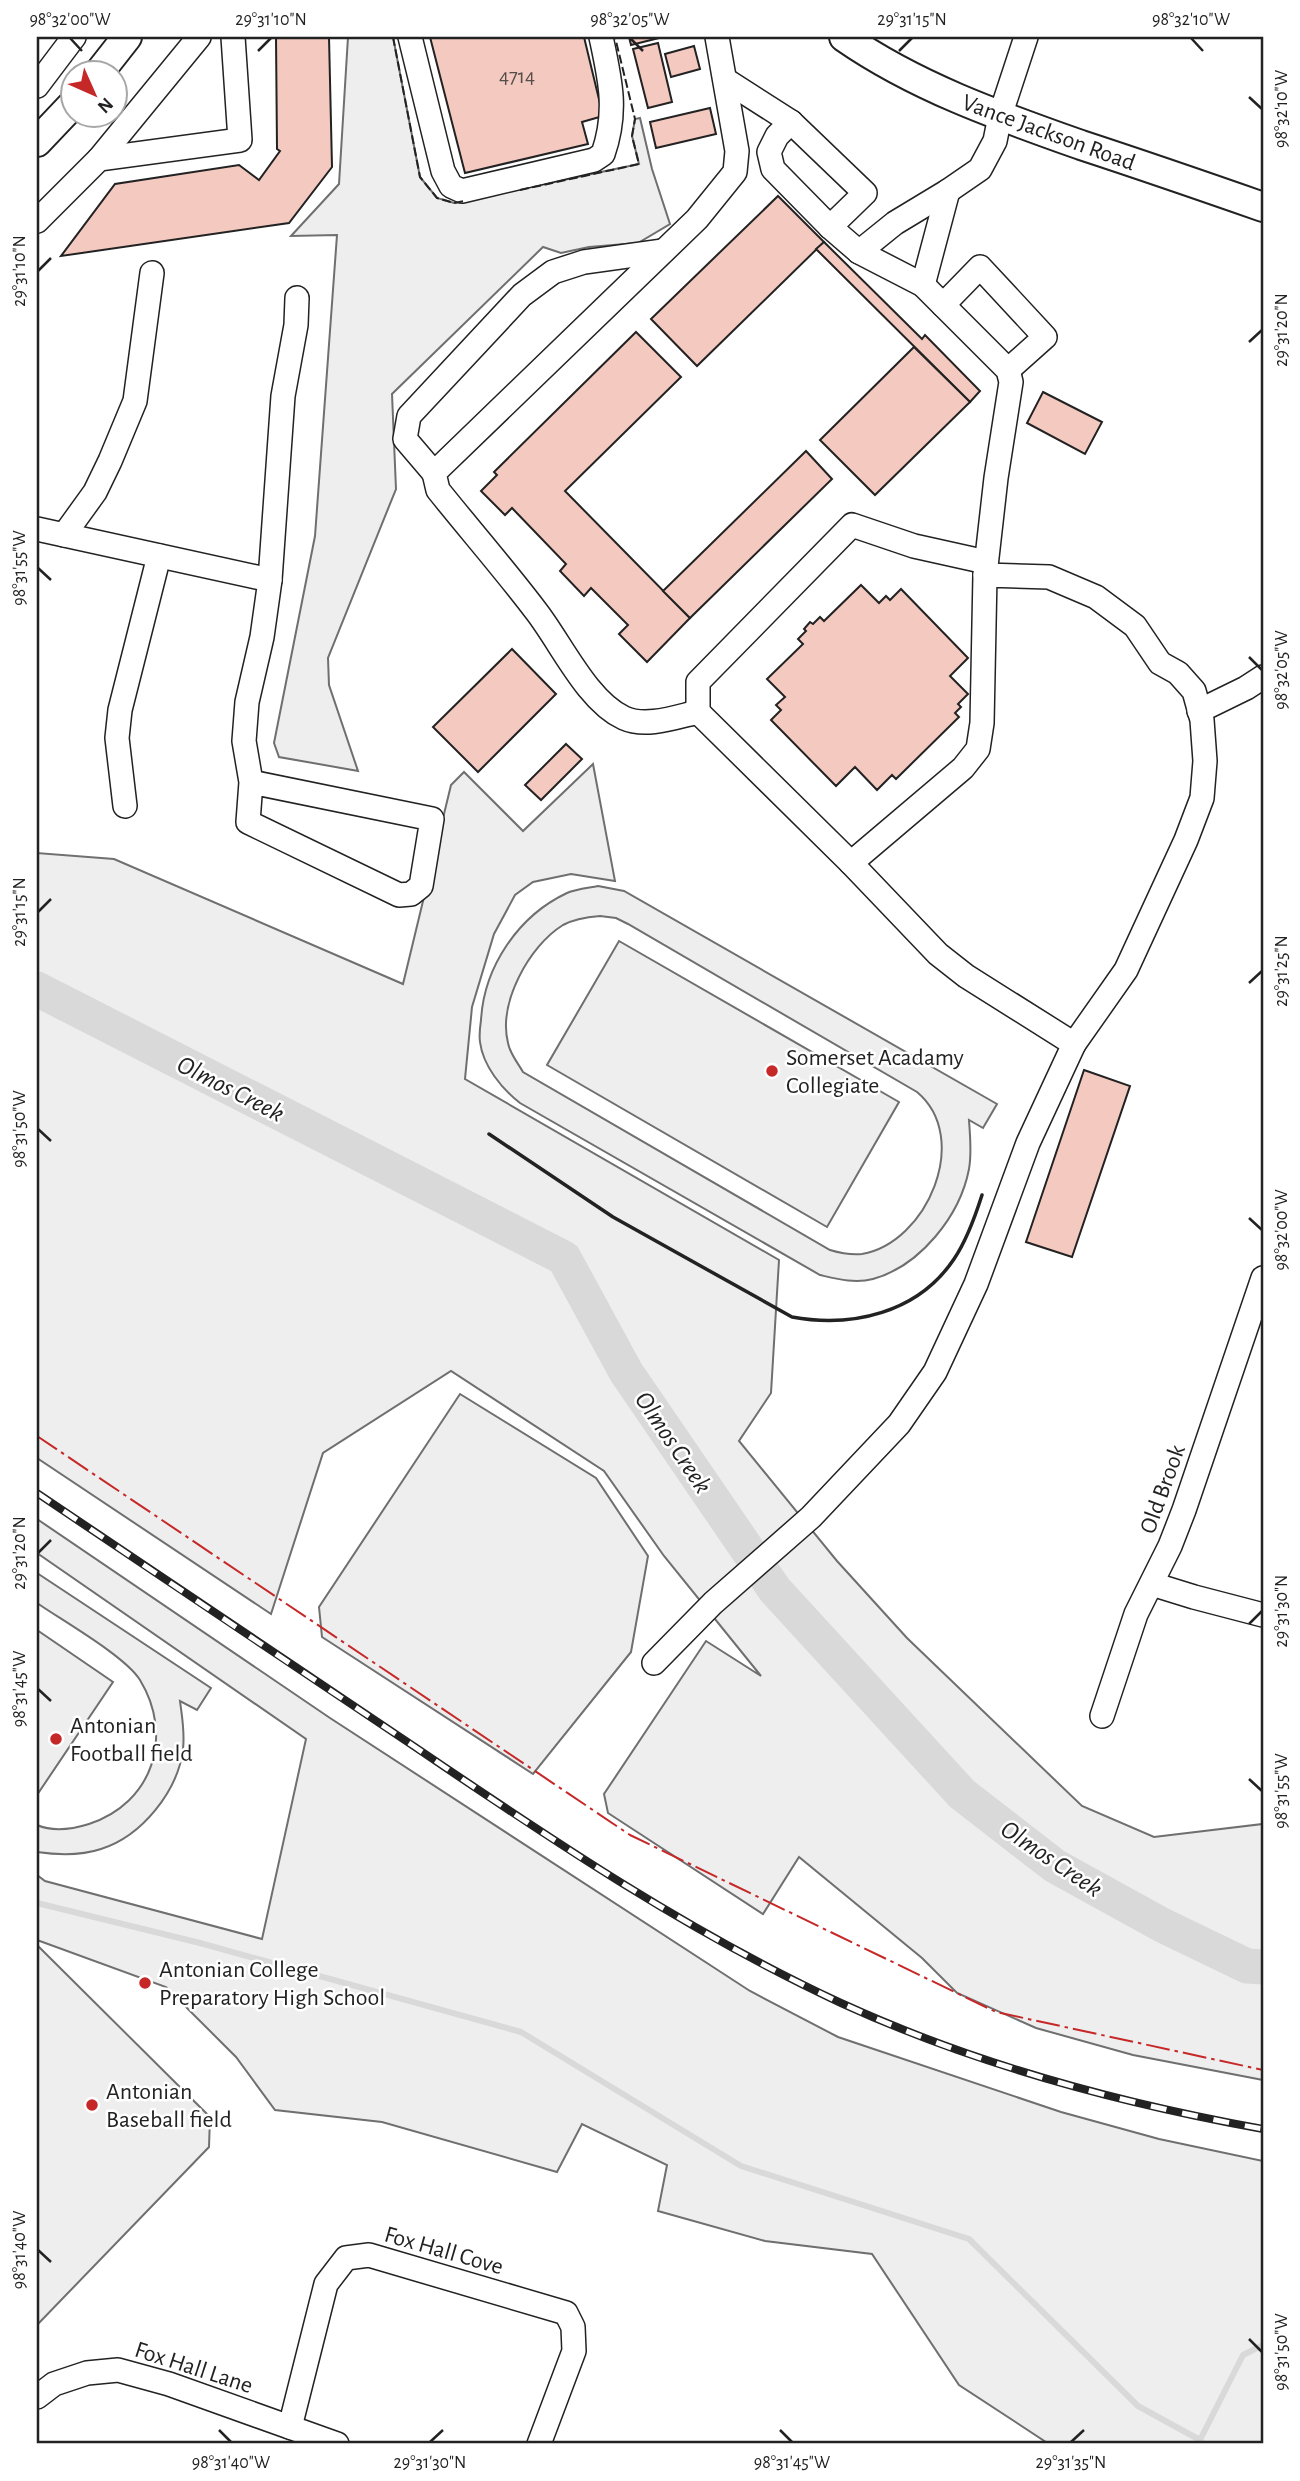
<svg xmlns="http://www.w3.org/2000/svg" width="1300" height="2481" font-family="'Alegreya Sans',sans-serif">
	<rect width="100%" height="100%" fill="#fff"/>
	<g fill="#eee" stroke="#6f6f6f" stroke-width="2" fill-rule="evenodd">
		<path d="M348,37H393L420,177L437,198L454,203L639,164L632,136L635,119L640,118L652,169L670,224L638,243L589,247L561,253L543,247L392,394L396,489L328,658L329,685L358,771L279,757L274,743L315,536L337,235L291,236L339,184Z"/>
		<path d="M593,764L615,881L571,874L533,882L515,895L494,934L472,1007L465,1079L779,1260L771,1393L739,1441L837,1561L907,1638L1082,1806L1154,1837L1263,1824V2080L1133,2055L1036,2028L957,1993L922,1958L799,1857L763,1914L608,1813L604,1794L706,1641L761,1676L664,1556L604,1471L451,1371L323,1453L271,1614L37,1458V853L114,859L403,984L451,785L464,772L523,831Z"/>
		<path d="M598,886L624,891L997,1104L983,1128L969,1120C970,1136 972,1152 969,1169C960,1216 920,1266 873,1279C855,1284 837,1279 820,1275L520,1103C502,1089 483,1066 480,1042C479,1035 480,1027 481,1020C484,967 518,916 567,893C576,889 588,888 598,886ZM600,916L616,918L628,924L917,1092C972,1138 927,1243 862,1254C851,1255 840,1253 830,1250L523,1072C518,1063 510,1054 508,1043C498,1003 529,946 563,925C574,919 588,917 600,916Z"/>
		<path d="M619,941L899,1102L827,1227L547,1065Z"/>
		<path d="M460,1394L596,1478L648,1556L631,1652L533,1774L322,1637L319,1607Z"/>
		<path d="M37,1519L330,1718L750,1991L838,2037L1061,2112L1159,2139L1263,2161V2444H1049L959,2385L872,2254L765,2241L658,2211L667,2165L582,2124L557,2172L382,2122L275,2110L236,2057L166,1987L37,1940V1875L45,1881L262,1939L306,1739L37,1553Z"/>
		<path d="M37,1573L211,1688L197,1710L180,1701C182,1717 185,1732 183,1749C178,1791 142,1836 101,1849C80,1856 58,1855 37,1852V1825C53,1832 73,1829 89,1824C153,1803 174,1736 140,1680C125,1656 63,1621 37,1603Z"/>
		<path d="M37,1630L113,1682L37,1795Z"/>
		<path d="M37,1945L210,2117L209,2147L37,2325Z"/>
	</g>
	<g fill="none" stroke-linecap="round" stroke-linejoin="round">
		<g stroke="#d9d9d9" stroke-width="6">
			<path d="M37,1903L200,1943L521,2032L741,2166L969,2239L1138,2406L1200,2440L1202,2444"/>
			<path d="M1200,2440L1243,2355L1263,2345"/>
		</g>
		<path stroke="#d9d9d9" stroke-width="35" d="M37,989L564,1258L626,1372L775,1590L962,1794L1055,1866L1162,1925L1247,1966L1263,1967"/>
	</g>
	<g fill="#f3c9c0" stroke="#222" stroke-width="2">
		<path d="M276,37H329L332,167L289,223L61,256L115,184L239,165L259,180L280,151L277,149Z"/>
		<path d="M430,37H584L603,116L582,122L588,144L465,173Z"/>
		<path d="M629,37H663L631,45Z"/>
		<path d="M658,43L672,102L648,108L633,49Z"/>
		<path d="M694,46L700,69L671,77L665,54Z"/>
		<path d="M710,108L716,134L656,148L650,122Z"/>
		<path d="M778,196L824,242L697,366L651,319Z"/>
		<path d="M824,242L922,339L925,335L980,391L970,402L816,249Z"/>
		<path d="M636,332L681,377L565,491L690,618L647,662L619,634L628,625L591,588L584,596L560,571L566,564L512,508L505,515L481,491L497,475L494,472Z"/>
		<path d="M914,347L970,402L875,495L820,440Z"/>
		<path d="M1043,392L1102,422L1085,454L1027,423Z"/>
		<path d="M806,451L832,479L690,618L663,591Z"/>
		<path d="M861,585L879,603L886,596L890,600L901,589L968,658L950,676L968,694L958,704L961,707L955,713L959,717L896,779L892,775L877,790L855,767L836,786L771,720L781,710L776,705L785,697L767,679L803,644L798,639L806,631L804,629L810,622L813,624L820,617L824,621Z"/>
		<path d="M512,649L556,694L478,772L433,727Z"/>
		<path d="M566,744L582,759L541,800L525,785Z"/>
		<path d="M1084,1070L1130,1086L1072,1257L1026,1242Z"/>
	</g>
	<g fill="none" stroke-linecap="round" stroke-linejoin="round">
		<defs>
			<g id="minor">
				<path d="M410,37L443,171L451,186L462,191L594,160L603,154C618,111 610,79 601,37"/>
				<path d="M727,81L791,122L777,136L769,152L773,169L830,227L859,252L895,223L948,191L980,169L995,141L1000,116L1026,37"/>
				<path d="M37,86L74,37"/>
				<path d="M791,122L865,193L830,227"/>
				<path d="M99,159L199,37"/>
				<path d="M37,221L99,159L240,140L233,37"/>
				<path d="M859,252L923,285L1008,370L1011,382L996,478L985,575"/>
				<path d="M923,285L948,191"/>
				<path d="M943,305L980,267L1045,337L1008,370"/>
				<path d="M434,473L405,439L409,416L522,295L553,272L584,262L663,251"/>
				<path d="M37,529L270,580L283,396L296,325L297,298"/>
				<path d="M64,535L95,492L110,461L135,401L152,273"/>
				<path d="M1199,711L1246,688L1263,677"/>
				<path d="M698,712V682L852,525L914,546L986,562"/>
				<path d="M251,782L248,822L399,895L411,894L421,886L432,819L251,782L244,741L247,702L262,637L270,580"/>
				<path d="M125,806L117,738L120,710L159,556"/>
				<path d="M851,863L963,768L978,749L982,723L985,575L1049,577L1096,597L1135,626L1160,663L1178,673L1194,691L1202,720L1205,761L1202,798L1186,840L1126,970L1074,1044"/>
				<path d="M1152,1584L1194,1597L1263,1615"/>
				<path d="M654,1663L713,1603L811,1517L899,1424L935,1372L976,1284L1028,1143L1074,1044L966,976L938,954L851,863L698,712C676,717 646,728 624,718C587,701 561,643 536,611C505,570 470,530 438,490L434,473L697,219L735,172L737,151L717,37"/>
				<path d="M1102,1716L1136,1614L1170,1546L1184,1510L1263,1278"/>
				<path d="M37,2397L54,2384L87,2373L118,2370L169,2384L337,2444"/>
				<path d="M290,2427L326,2284L346,2258L369,2255L566,2313L573,2327L574,2351L539,2444"/>
			</g>
			<g id="major">
				<path d="M844,37C916,87 999,116 1081,145C1142,165 1203,186 1263,207"/>
				<path d="M98,74L127,37"/>
				<path d="M37,142L74,103"/>
			</g>
		</defs>
		<use href="#minor" stroke="#222" stroke-width="26"/>
		<use href="#major" stroke="#222" stroke-width="32"/>
		<use href="#minor" stroke="#fff" stroke-width="23"/>
		<use href="#major" stroke="#fff" stroke-width="28"/>
		<defs>
			<path id="rail" d="M37,1493C163,1578 289,1663 415,1747C552,1840 690,1933 841,2003C974,2064 1119,2103 1263,2129"/>
		</defs>
		<use href="#rail" stroke="#222" stroke-width="8"/>
		<use href="#rail" stroke="#fff" stroke-width="5" stroke-dasharray="16" stroke-linecap="butt"/>
		<g stroke="#222" stroke-width="2" stroke-dasharray="9 3.5" stroke-linecap="butt">
			<path d="M393,37L420,177L437,198L454,203L465,201"/>
			<path d="M520,190L639,164L632,136L635,119L615,37"/>
		</g>
		<path stroke="#222" stroke-width="3.5" d="M489,1134L613,1217L792,1317C852,1328 918,1313 954,1259C967,1240 975,1217 982,1195"/>
		<path stroke="#c62828" stroke-width="2" stroke-dasharray="24 5 3.5 5" stroke-linecap="butt" d="M37,1436L630,1835L996,2012L1263,2070"/>
	</g>
	<path fill="none" stroke="#222" stroke-width="2.5" d="M70,38L82,51M630,38L643,51M1191,38L1203,51M258,51L271,38M899,51L912,38M1249,97L1262,109M38,271L51,258M1249,342L1262,330M38,568L51,580M1249,657L1262,670M38,912L51,899M1249,983L1262,971M38,1129L51,1141M1249,1218L1262,1230M38,1553L51,1540M1249,1624L1262,1611M38,1689L51,1701M1249,1779L1262,1791M38,2250L51,2262M1249,2339L1262,2352M219,2430L231,2442M780,2430L792,2442M430,2442L443,2430M1071,2442L1084,2430"/>
	<g fill="#c62828" stroke="#fff" stroke-width="2.5">
		<circle cx="772" cy="1071" r="7"/>
		<circle cx="56" cy="1739" r="7"/>
		<circle cx="145" cy="1983" r="7"/>
		<circle cx="92" cy="2105" r="7"/>
	</g>
	<g text-anchor="middle" stroke-width="5" stroke-linejoin="round" paint-order="stroke">
		<g font-size="21" fill="#564c4a">
			<text x="517" y="83">4714</text>
		</g>
		<g font-size="24" fill="#222" stroke="#fff">
			<text transform="translate(1049 132) rotate(20)" y="8">Vance Jackson Road</text>
			<text transform="translate(1162 1489) rotate(-70)" y="8">Old Brook</text>
			<text transform="translate(444 2250) rotate(16)" y="8">Fox Hall Cove</text>
			<text transform="translate(194 2367) rotate(18)" y="8">Fox Hall Lane</text>
		</g>
		<g font-size="24" fill="#222" stroke="#fff" text-anchor="start">
			<text x="786" y="1065">Somerset Acadamy<tspan x="786" dy="28">Collegiate</tspan></text>
			<text x="70" y="1733">Antonian<tspan x="70" dy="28">Football field</tspan></text>
			<text x="159" y="1977">Antonian College<tspan x="159" dy="28">Preparatory High School</tspan></text>
			<text x="106" y="2099">Antonian<tspan x="106" dy="28">Baseball field</tspan></text>
		</g>
		<g font-size="26" font-style="italic" fill="#222" stroke="#fff">
			<text transform="translate(231 1088) rotate(27)" y="9">Olmos Creek</text>
			<text transform="translate(674 1442) rotate(56)" y="9">Olmos Creek</text>
			<text transform="translate(1052 1858) rotate(34)" y="9">Olmos Creek</text>
		</g>
	</g>
	<rect width="1300" height="2481" fill="none" stroke="#ffffff" stroke-width="77"/>
	<g transform="translate(94 94) rotate(135)"><circle r="33" fill="#ffffff" stroke="#a7a7a7" stroke-width="2"/>
	<path d="M0-5L12 26L0 18L-12 26Z" fill="#c62828"/>
	<text y="-10" font-size="19" font-weight="bold" text-anchor="middle" fill="#222222">N</text>
	</g>
	<rect x="38" y="38" width="1224" height="2404" fill="none" stroke="#222" stroke-width="2.5"/>
	<g font-size="18" text-anchor="middle" fill="#222">
		<text x="70" y="25">98°32'00"W</text>
		<text x="271" y="25">29°31'10"N</text>
		<text x="630" y="25">98°32'05"W</text>
		<text x="912" y="25">29°31'15"N</text>
		<text x="1191" y="25">98°32'10"W</text>
		<text transform="translate(1281 109) rotate(-90)" y="6">98°32'10"W</text>
		<text transform="translate(19 271) rotate(-90)" y="6">29°31'10"N</text>
		<text transform="translate(1281 330) rotate(-90)" y="6">29°31'20"N</text>
		<text transform="translate(19 568) rotate(-90)" y="6">98°31'55"W</text>
		<text transform="translate(1281 670) rotate(-90)" y="6">98°32'05"W</text>
		<text transform="translate(19 912) rotate(-90)" y="6">29°31'15"N</text>
		<text transform="translate(1281 971) rotate(-90)" y="6">29°31'25"N</text>
		<text transform="translate(19 1129) rotate(-90)" y="6">98°31'50"W</text>
		<text transform="translate(1281 1230) rotate(-90)" y="6">98°32'00"W</text>
		<text transform="translate(19 1553) rotate(-90)" y="6">29°31'20"N</text>
		<text transform="translate(1281 1611) rotate(-90)" y="6">29°31'30"N</text>
		<text transform="translate(19 1689) rotate(-90)" y="6">98°31'45"W</text>
		<text transform="translate(1281 1791) rotate(-90)" y="6">98°31'55"W</text>
		<text transform="translate(19 2250) rotate(-90)" y="6">98°31'40"W</text>
		<text transform="translate(1281 2352) rotate(-90)" y="6">98°31'50"W</text>
		<text x="231" y="2468">98°31'40"W</text>
		<text x="430" y="2468">29°31'30"N</text>
		<text x="792" y="2468">98°31'45"W</text>
		<text x="1071" y="2468">29°31'35"N</text>
	</g>
</svg>
